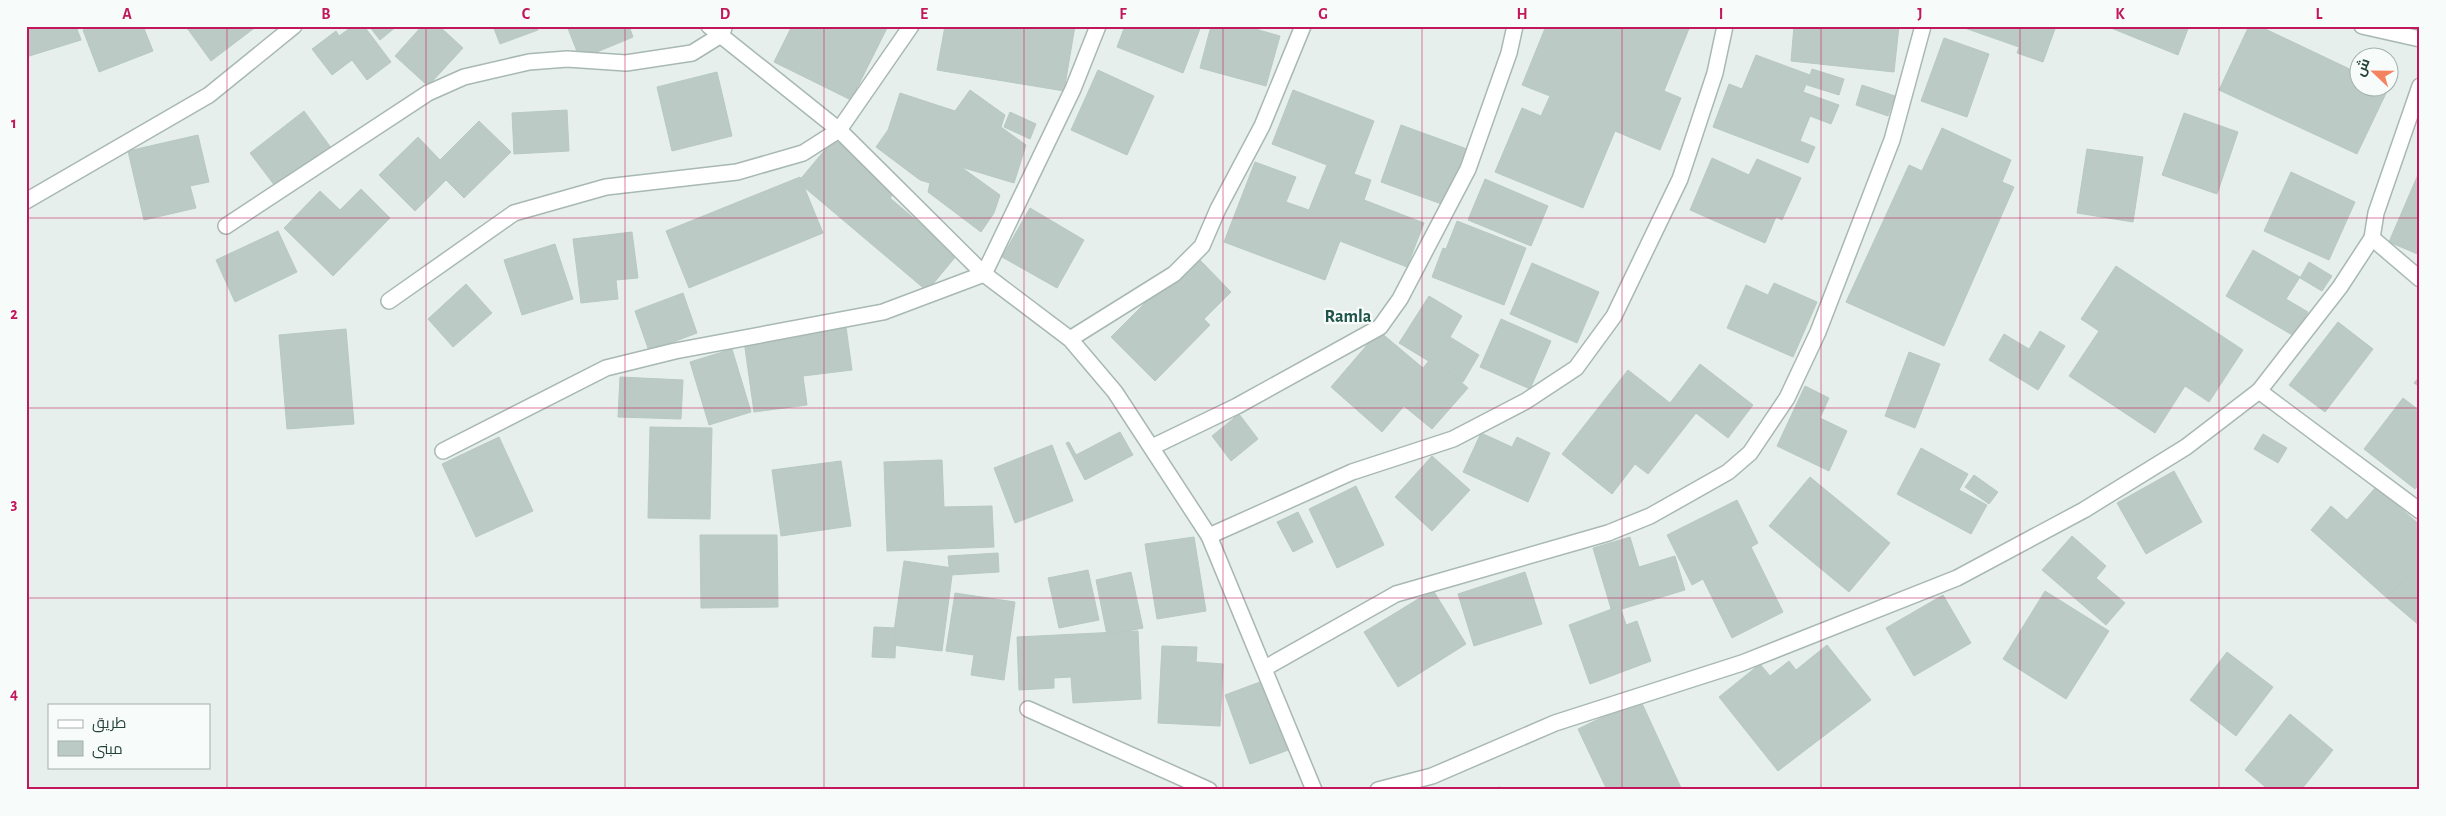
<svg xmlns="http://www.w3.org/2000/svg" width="2446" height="816" font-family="'Alegreya Sans',Cairo,sans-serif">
	<rect width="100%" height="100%" fill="#e6efeb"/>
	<g fill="#bbcac4" stroke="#b8c9c2">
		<path d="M26,26H76L81,40L26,57Z"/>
		<path d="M92,26H143L153,51L99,72L83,30Z"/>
		<path d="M189,26H257L211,61L187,28Z"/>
		<path d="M353,26H364L391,62L367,80L352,60L332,75L312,49L336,31L339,36Z"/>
		<path d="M369,26H397L380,40Z"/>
		<path d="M422,26H439L463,48L428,86L395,56Z"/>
		<path d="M493,26H536L538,30L500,44Z"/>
		<path d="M567,26H629L633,37L580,59Z"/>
		<path d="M792,26H888L851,100L774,62Z"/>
		<path d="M945,26H1075L1064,91L937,70Z"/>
		<path d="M1125,26H1201L1183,73L1117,47Z"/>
		<path d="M1211,26H1245L1280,36L1266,86L1200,68Z"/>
		<path d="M1546,26H1690L1664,91L1681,98L1660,150L1615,131L1583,208L1495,172L1522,108L1541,116L1550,96L1522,85Z"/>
		<path d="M1794,26H1899L1894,72L1791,61Z"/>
		<path d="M1959,26H2056L2043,62L2017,53L2019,47Z"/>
		<path d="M2106,26H2189L2178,55Z"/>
		<path d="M2249,26H2259L2358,73V88L2389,87L2357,154L2219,90Z"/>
		<path d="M1944,38L1989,54L1967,117L1921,101Z"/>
		<path d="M1756,55L1810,75L1803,92L1839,105L1831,124L1810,116L1800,141L1815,147L1808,163L1713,127L1729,84L1742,89Z"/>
		<path d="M1812,69L1844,79L1839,95L1807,85Z"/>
		<path d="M1098,70L1154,96L1127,155L1071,130Z"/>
		<path d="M717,72L732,136L672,151L657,87Z"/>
		<path d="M1862,85L1895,96L1888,116L1856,105Z"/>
		<path d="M970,90L1005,115L1001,127L1026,145L1014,183L961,167L1000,195L994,213L981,232L928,192L930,183L920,180L876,147L888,130L900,93L955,111Z"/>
		<path d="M1293,90L1374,121L1354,174L1371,180L1364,200L1424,223L1407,267L1340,241L1325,280L1224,242L1255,162L1296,177L1286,202L1309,210L1327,165L1272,144Z"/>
		<path d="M567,110L569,151L514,154L512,113Z"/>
		<path d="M304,111L332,149L278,190L250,153Z"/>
		<path d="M1010,112L1036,124L1030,139L1004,127Z"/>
		<path d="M2184,113L2238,132L2217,194L2162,175Z"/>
		<path d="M479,121L511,152L464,198L446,180L415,211L379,175L418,137L440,160Z"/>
		<path d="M1401,125L1467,149L1447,206L1381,182Z"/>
		<path d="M1942,128L2011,160L2002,182L2014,187L1944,346L1846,302L1909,165L1922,171Z"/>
		<path d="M198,135L209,182L190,186L196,208L144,220L128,151Z"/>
		<path d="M834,139L896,191L890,198L957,255L927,291L798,182Z"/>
		<path d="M2087,149L2143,157L2133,222L2077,213Z"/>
		<path d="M1712,158L1749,175L1757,159L1801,178L1782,220L1776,217L1765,243L1690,210Z"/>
		<path d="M2420,170V255L2389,242Z"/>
		<path d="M2291,172L2355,202L2329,260L2264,231Z"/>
		<path d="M800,177L823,233L689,288L666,231Z"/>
		<path d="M1485,179L1548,206L1531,246L1468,220Z"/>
		<path d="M361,189L390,218L333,276L284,228L320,191L340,210Z"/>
		<path d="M1030,208L1084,240L1057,288L1002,257Z"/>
		<path d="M1457,221L1526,248L1504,305L1432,277L1443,248L1446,249Z"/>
		<path d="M278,231L297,272L235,302L216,260Z"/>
		<path d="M632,232L638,278L616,280L618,299L581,303L573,239Z"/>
		<path d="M555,244L573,299L522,315L504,260Z"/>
		<path d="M2253,250L2300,277L2286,299L2308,312L2294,336L2226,296Z"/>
		<path d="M1198,258L1231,292L1204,319L1210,325L1155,381L1111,337L1163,285L1167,290Z"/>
		<path d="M2309,262L2332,276L2322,291L2300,278Z"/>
		<path d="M1532,263L1599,292L1577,343L1510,314Z"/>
		<path d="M2116,266L2243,350L2209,402L2185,386L2155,433L2069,376L2099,331L2081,319Z"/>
		<path d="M1774,283L1817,302L1793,357L1727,328L1746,285L1768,295Z"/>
		<path d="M466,284L492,313L453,347L428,319Z"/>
		<path d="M683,293L697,333L649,351L635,311Z"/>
		<path d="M1429,296L1462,316L1450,337L1479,355L1463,382L1399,343Z"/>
		<path d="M1501,319L1551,341L1530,389L1480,367Z"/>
		<path d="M2338,322L2373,349L2325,412L2289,385Z"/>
		<path d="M846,327L852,370L803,376L807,405L754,412L744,341Z"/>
		<path d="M346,329L354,424L287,429L279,335Z"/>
		<path d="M1379,331L1423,368L1432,357L1468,388L1432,429L1404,406L1382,432L1331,387Z"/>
		<path d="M2040,331L2065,346L2038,390L1989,360L2004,334L2029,349Z"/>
		<path d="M732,349L751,412L709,425L690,362Z"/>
		<path d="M1909,352L1940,364L1915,428L1885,416Z"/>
		<path d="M1700,364L1753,405L1728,438L1696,413L1648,474L1635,464L1612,494L1562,454L1628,370L1670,403Z"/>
		<path d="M2420,376V387L2414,383Z"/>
		<path d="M620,377L683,380L681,419L618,417Z"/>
		<path d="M1805,386L1829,398L1820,418L1847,431L1829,471L1777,446Z"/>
		<path d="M2403,398L2420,411V483L2415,489L2364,449Z"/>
		<path d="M1239,414L1258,439L1231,461L1212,436Z"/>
		<path d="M650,427L712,428L710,519L648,518Z"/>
		<path d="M1120,432L1133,455L1085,480L1066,443L1069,442L1076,455Z"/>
		<path d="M1481,433L1512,447L1517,437L1550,453L1528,502L1463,472Z"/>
		<path d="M2263,434L2287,448L2278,463L2254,449Z"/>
		<path d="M499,437L533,511L476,537L442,464Z"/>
		<path d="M1052,445L1073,501L1015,523L994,468Z"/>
		<path d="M1921,448L1968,474L1959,490L1987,505L1971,534L1897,494Z"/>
		<path d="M1432,456L1470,490L1432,531L1395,497Z"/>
		<path d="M942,460L944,507L992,506L994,547L887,551L884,462Z"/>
		<path d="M841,461L851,526L781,536L772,470Z"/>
		<path d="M2174,471L2202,522L2146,554L2117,503Z"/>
		<path d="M1974,475L1998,492L1989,504L1965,487Z"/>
		<path d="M1810,477L1890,543L1849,592L1769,526Z"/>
		<path d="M1356,486L1384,545L1337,568L1309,509Z"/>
		<path d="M2376,487L2420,525V561L2387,598L2311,530L2331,506L2347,520Z"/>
		<path d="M1737,500L1758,543L1751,547L1783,612L1732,638L1703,579L1692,585L1667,535Z"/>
		<path d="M1298,512L1313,542L1293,552L1277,522Z"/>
		<path d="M700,535H777L778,607L701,608Z"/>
		<path d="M2072,536L2106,566L2096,578L2125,603L2106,625L2042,570Z"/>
		<path d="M1194,537L1206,611L1157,619L1145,544Z"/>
		<path d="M1630,537L1639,567L1675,556L1685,590L1612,612L1593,548Z"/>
		<path d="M998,553L999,572L950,575L948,556Z"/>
		<path d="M904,561L953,568L942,651L892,645Z"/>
		<path d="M2420,561V626L2387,598Z"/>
		<path d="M1088,570L1099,620L1059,628L1048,578Z"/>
		<path d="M1131,572L1143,628L1107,635L1096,580Z"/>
		<path d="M1525,572L1542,624L1474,646L1458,594Z"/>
		<path d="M1433,590L1466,644L1398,687L1364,632Z"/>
		<path d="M2045,591L2109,631L2066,699L2003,659Z"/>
		<path d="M955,593L1015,602L1004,680L971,675L974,655L946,651Z"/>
		<path d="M1943,595L1971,643L1914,676L1886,628Z"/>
		<path d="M1620,606L1626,625L1637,621L1651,661L1590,684L1569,625Z"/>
		<path d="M874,627L896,628L895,658L872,657Z"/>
		<path d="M1138,631L1141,699L1073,703L1071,677L1054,678V688L1019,690L1017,637Z"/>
		<path d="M1827,645L1871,700L1778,771L1719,697L1760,664L1770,676L1789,661L1796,670Z"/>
		<path d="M1162,646L1197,647L1196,662L1223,664L1220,726L1158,723Z"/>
		<path d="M2227,652L2273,687L2236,736L2190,700Z"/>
		<path d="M1268,679L1294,748L1250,764L1225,695Z"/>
		<path d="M1640,699L1682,790H1607L1578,729Z"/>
		<path d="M2290,714L2333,750L2301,790H2269L2245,770Z"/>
		<path d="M1500,787L1501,790H1483Z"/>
	</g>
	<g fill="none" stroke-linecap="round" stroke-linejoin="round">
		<defs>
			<g id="minor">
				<path d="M709,26L839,130L984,274L1070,339L1115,392L1209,536L1314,790"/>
				<path d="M2362,26L2420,39"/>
				<path d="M26,201L209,95L294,26"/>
				<path d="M226,226L428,93L464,77L529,62L567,59L626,63L692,53L721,35L724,28"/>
				<path d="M2372,238L2420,279"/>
				<path d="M389,301L514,213L606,187L737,172L803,153L839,130L911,26"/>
				<path d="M1070,339L1174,274L1202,246L1218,209L1262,126L1303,26"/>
				<path d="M2259,391L2420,511"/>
				<path d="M1152,447L1237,406L1380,327L1400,299L1468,169L1509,53L1515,26"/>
				<path d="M443,451L606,368L675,351L883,312L984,274L1073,89L1098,26"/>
				<path d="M1209,536L1352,472L1453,439L1526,401L1576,368L1614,316L1680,179L1715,73L1725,26"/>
				<path d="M1265,668L1396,594L1608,533L1650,516L1728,472L1750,453L1787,398L1818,332L1892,140L1923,26"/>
				<path d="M1028,709L1209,790"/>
				<path d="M1378,790L1432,776L1555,723L1742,663L1957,578L2084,510L2186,447L2259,391L2340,287L2372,238L2376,213L2420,86"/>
			</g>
		</defs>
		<use href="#minor" stroke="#a8b8b2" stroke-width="18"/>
		<use href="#minor" stroke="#fff" stroke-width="15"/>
	</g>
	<path fill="none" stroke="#c2185b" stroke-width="1" stroke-opacity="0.55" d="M227,26V790M426,26V790M625,26V790M824,26V790M1024,26V790M1223,26V790M1422,26V790M1622,26V790M1821,26V790M2020,26V790M2219,26V790M26,218H2420M26,408H2420M26,598H2420"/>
	<g text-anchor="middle" stroke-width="4.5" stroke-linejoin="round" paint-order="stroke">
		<g font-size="18" font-weight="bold" fill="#1f5548" stroke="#f7fbf9">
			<text x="1348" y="322">Ramla</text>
		</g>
	</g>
	<rect width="2446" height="816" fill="none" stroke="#f7fbf9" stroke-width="55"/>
	<rect x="48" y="704" width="162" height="65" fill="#f7fbf9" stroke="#a3b1ad"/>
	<rect x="58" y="720" width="25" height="8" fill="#ffffff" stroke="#a3b1ad"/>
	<text x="92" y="728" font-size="15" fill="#24423a">طريق</text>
	<rect x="58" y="741" width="25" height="15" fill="#bbcac4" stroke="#a3b1ad"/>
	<text x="92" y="754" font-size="15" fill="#24423a">مبنى</text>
	<g transform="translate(2374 72) rotate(292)"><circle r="24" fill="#f7fbf9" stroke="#a3b1ad"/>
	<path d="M0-4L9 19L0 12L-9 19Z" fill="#f4845f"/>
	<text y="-8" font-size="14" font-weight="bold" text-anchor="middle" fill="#24423a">ش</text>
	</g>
	<rect x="28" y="28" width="2390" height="760" fill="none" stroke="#c2185b" stroke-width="2"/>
	<g font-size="16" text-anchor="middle" font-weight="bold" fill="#c2185b">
		<text x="127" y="19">A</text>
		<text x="326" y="19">B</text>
		<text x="526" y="19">C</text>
		<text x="725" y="19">D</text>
		<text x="924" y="19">E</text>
		<text x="1123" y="19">F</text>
		<text x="1323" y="19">G</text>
		<text x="1522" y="19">H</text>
		<text x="1721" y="19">I</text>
		<text x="1920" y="19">J</text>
		<text x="2120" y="19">K</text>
		<text x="2319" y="19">L</text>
		<text x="14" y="128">1</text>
		<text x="14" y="319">2</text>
		<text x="14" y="509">3</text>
		<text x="14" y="699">4</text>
	</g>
</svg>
